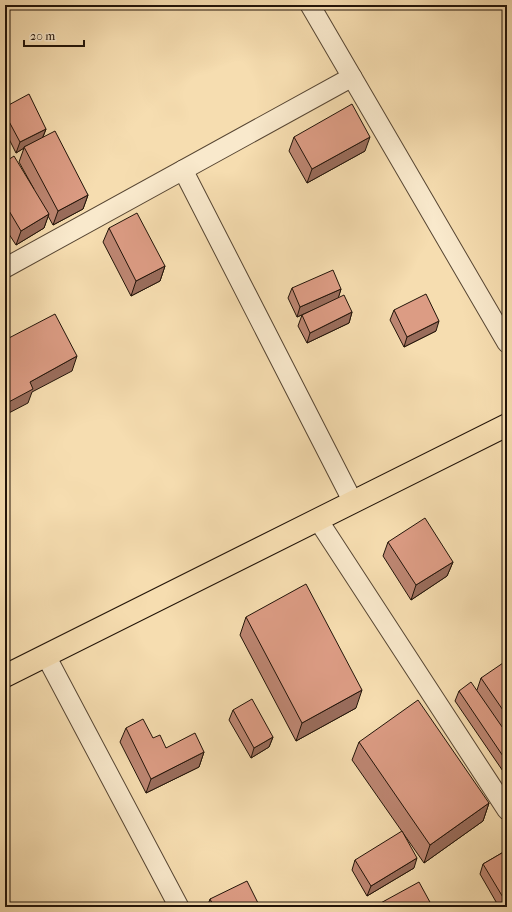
<svg xmlns="http://www.w3.org/2000/svg" width="512" height="912" font-family="'IM FELL French Canon',serif">
	<rect width="100%" height="100%" fill="#f6ddb0"/>
	<filter id="stains"><feTurbulence type="fractalNoise" baseFrequency=".005" numOctaves="4"/><feColorMatrix values="0 0 0 0 .2 0 0 0 0 .09 0 0 0 0 .02 0 0 0 .5 -.17"/></filter>
	<radialGradient id="worn" r=".72"><stop offset=".6" stop-color="#630" stop-opacity="0"/><stop offset="1" stop-color="#630" stop-opacity=".3"/></radialGradient>
	<g fill="none" stroke-linecap="round" stroke-linejoin="round">
		<defs>
			<g id="minor">
				<path d="M310,5L507,343"/>
				<path d="M183,170L353,502"/>
				<path d="M5,268L352,77"/>
				<path d="M318,520L507,810"/>
				<path d="M46,656L179,907"/>
			</g>
			<path id="major" d="M5,676L507,425"/>
		</defs>
		<use href="#minor" stroke="#574633" stroke-width="21"/>
		<use href="#major" stroke="#221409" stroke-width="24"/>
		<use href="#minor" stroke="#f9e9cc" stroke-width="19"/>
		<use href="#major" stroke="#f6ddb0" stroke-width="22"/>
	</g>
	<g fill="#bd8672" stroke="#221409">
		<path d="M5,107L46,129L43,137L88,195L83,209L53,225L48,216L44,228L16,245L5,228V162L34,189L19,162L24,148L16,153L5,131Z"/>
		<path d="M294,137L365,151L307,183L289,151Z"/>
		<path d="M109,228L165,266L160,281L131,296L103,242Z"/>
		<path d="M292,288L341,289L338,298L352,312L349,323L307,343L298,326L302,315L314,310L297,317L288,298Z"/>
		<path d="M394,310L436,331L404,347L390,320Z"/>
		<path d="M388,542L453,562L447,576L411,600L383,556Z"/>
		<path d="M246,617L356,708L296,741L240,635Z"/>
		<path d="M507,669V777L455,701L459,691L477,690L481,678Z"/>
		<path d="M233,710L273,737L269,747L251,758L229,720Z"/>
		<path d="M126,728L153,738L166,748L204,752L199,767L146,793L120,742Z"/>
		<path d="M359,742L489,803L483,821L424,863L352,760Z"/>
		<path d="M507,850V907H499L480,874L483,864Z"/>
		<path d="M355,860L414,868L367,896L352,870Z"/>
		<path d="M210,899L260,907H207Z"/>
	</g>
	<g fill="#9a6d5c" stroke="#221409">
		<path d="M46,129L42,139L24,147V148L16,153L20,142Z"/>
		<path d="M370,137L365,151L307,183L312,169Z"/>
		<path d="M88,195L83,209L53,225L58,211Z"/>
		<path d="M49,214L44,228L16,245L21,231Z"/>
		<path d="M165,266L160,281L131,296L136,281Z"/>
		<path d="M341,289L338,299L297,317L300,307Z"/>
		<path d="M352,312L349,323L307,343L310,333Z"/>
		<path d="M439,321L436,331L404,347L407,337Z"/>
		<path d="M77,356L72,371L32,392L28,403L5,415V404L30,382Z"/>
		<path d="M453,562L447,576L411,600L416,585Z"/>
		<path d="M362,690L356,708L296,741L302,723Z"/>
		<path d="M273,737L269,747L251,758L254,748Z"/>
		<path d="M204,752L199,767L146,793L151,779Z"/>
		<path d="M489,803L483,821L424,863L430,845Z"/>
		<path d="M417,858L414,868L367,896L371,886Z"/>
	</g>
	<g fill="#dc9c84" stroke="#221409">
		<path d="M29,94L46,129L20,142L5,114V107Z"/>
		<path d="M352,104L370,137L312,169L294,137Z"/>
		<path d="M55,131L88,195L58,211L24,147Z"/>
		<path d="M14,156L49,214L21,231L5,204V162Z"/>
		<path d="M137,213L165,266L136,281L109,228Z"/>
		<path d="M333,270L341,289L300,307L292,288Z"/>
		<path d="M426,294L439,321L407,337L394,310Z"/>
		<path d="M344,295L352,312L310,333L302,315Z"/>
		<path d="M55,314L77,356L30,382L33,389L5,404V336L7,339Z"/>
		<path d="M425,518L453,562L416,585L388,542Z"/>
		<path d="M306,584L362,690L302,723L246,617Z"/>
		<path d="M503,663L507,669V716L481,678Z"/>
		<path d="M471,682L507,734V762L459,691Z"/>
		<path d="M252,699L273,737L254,748L233,710Z"/>
		<path d="M418,700L489,803L430,845L359,742Z"/>
		<path d="M143,719L153,738L160,735L166,748L195,733L204,752L151,779L126,728Z"/>
		<path d="M402,831L417,858L371,886L355,860Z"/>
		<path d="M507,850V904L483,864Z"/>
		<path d="M247,881L260,907H214L210,899Z"/>
		<path d="M419,882L431,904L426,907H378L377,905Z"/>
	</g>
	<rect width="512" height="912" fill="none" stroke="#f6ddb0" stroke-width="20"/>
	<rect x="6" y="6" width="500" height="900" fill="none" stroke="#221409" stroke-width="2"/>
	<rect x="10" y="10" width="492" height="892" fill="none" stroke="#221409"/>
	<path d="M24 40v6h60v-6" fill="none" stroke="#221409" stroke-width="2"/>
	<text x="30" y="40" font-size="12" fill="#221409" stroke="#f9e9cc" stroke-width="3" paint-order="stroke">20 m</text>
	<rect width="100%" height="100%" filter="url(#stains)"/>
	<rect width="100%" height="100%" fill="url(#worn)"/>
</svg>
